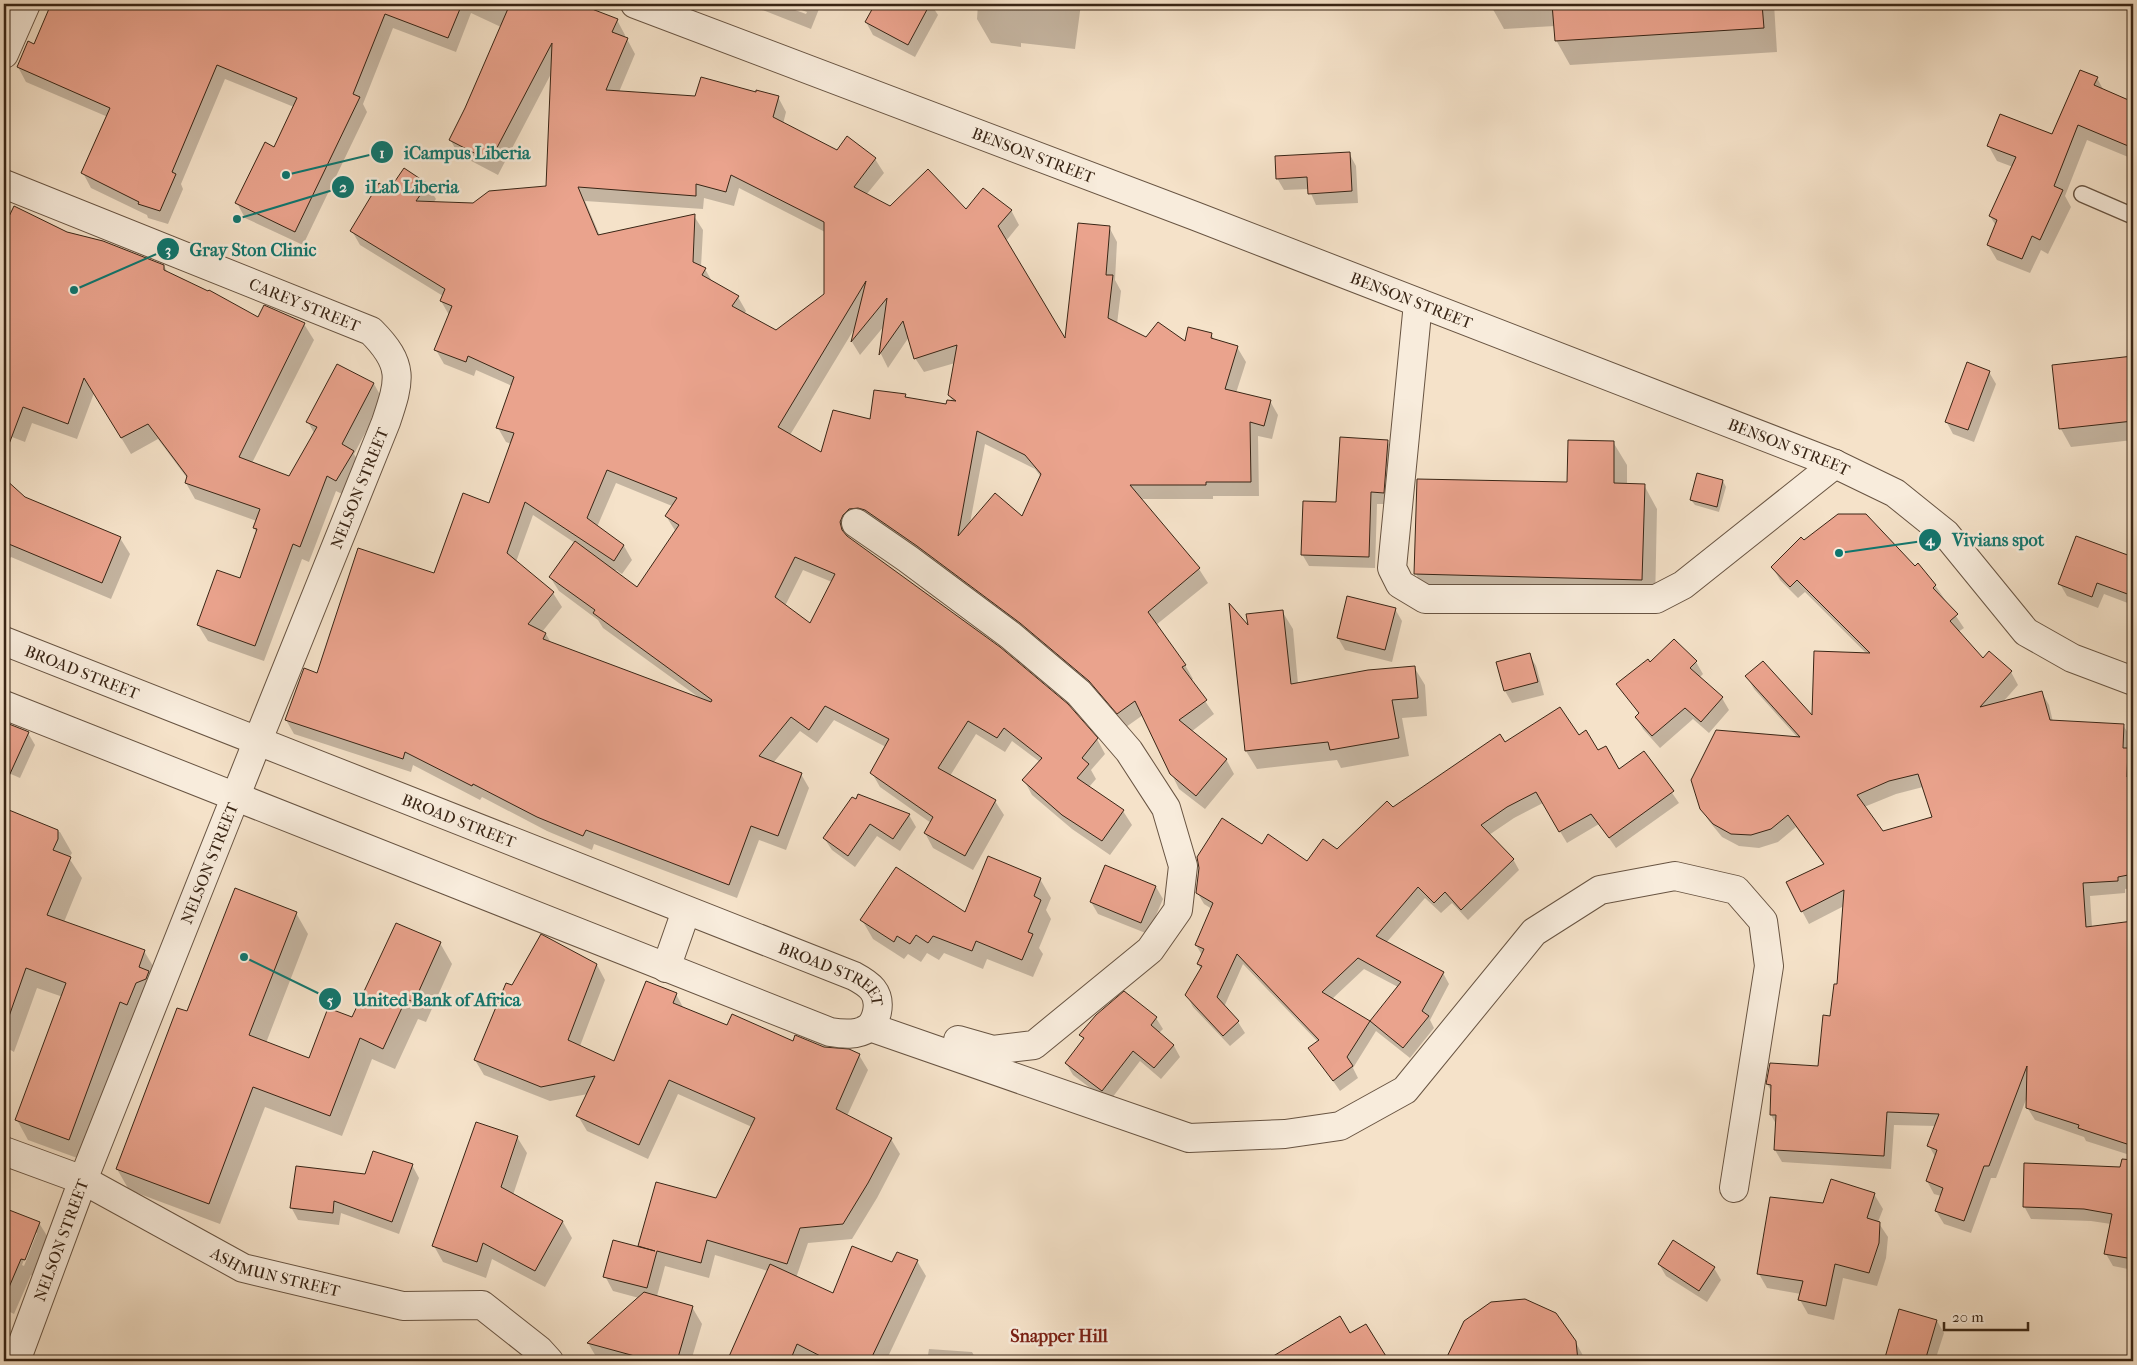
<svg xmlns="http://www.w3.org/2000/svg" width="2137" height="1365" font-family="'IM FELL French Canon',serif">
	<rect width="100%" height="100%" fill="#f5e2c9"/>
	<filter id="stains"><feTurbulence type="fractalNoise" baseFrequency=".004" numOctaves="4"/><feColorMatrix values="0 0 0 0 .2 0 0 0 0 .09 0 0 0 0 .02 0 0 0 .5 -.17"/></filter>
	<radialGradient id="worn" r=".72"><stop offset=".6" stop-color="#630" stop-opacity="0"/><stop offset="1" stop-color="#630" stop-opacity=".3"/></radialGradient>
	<g fill="#0003" fill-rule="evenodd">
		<path d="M52,4H579L617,20L625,35L624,38L627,39L635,54L619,92L696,97L757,94L778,97L786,112L783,124L838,152L875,159L884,173L866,195L890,207L966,211L1011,210L1019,225L1006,241L1066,342L1109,227L1117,242L1115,280L1121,291L1117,324L1147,339L1185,343L1211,334L1215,341L1237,347L1246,362L1236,393L1270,401L1278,415L1272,439L1258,436L1259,496H1213V499H1140L1199,569L1208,583L1156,625L1185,665L1193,679L1191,681L1214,714L1191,732L1226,759L1234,774L1205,809L1179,789L1143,715L1126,727L851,529L848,538L1097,739L1105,754L1091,770L1096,779L1089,787L1123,811L1132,825L1110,855L1072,829L1032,795L1024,780L1040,762L1012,741L1005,752L976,734L950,776L995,801L1004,815L973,870L933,848L925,833L931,823L880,787L872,773L886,747L834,720L817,743L800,731L773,763L801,774L809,788L786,850L759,840L737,898L594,844L592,850L547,831L482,797L480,800L413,765L411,772L294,734L286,720L317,674L434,574L490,505L511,444L506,442L498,428L512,386L476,370L474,376L444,364L436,350L449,315L441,301L443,296L360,245L352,231L389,191L427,185L436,199L433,203L474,205L548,187L552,72L498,175L458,154L450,139L467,108L501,27L471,13L456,52L393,28L363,104L367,112L303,245L245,218L237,203L274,148L294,107L225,79L181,184L183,189L168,224L148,218L147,215L91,188L83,173L108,117L26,82L18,67L35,46ZM739,188L825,232V295L776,332L744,314L746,311L738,297L713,283L705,269L701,267L703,230L694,216L600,236L585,201L703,209L704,198L734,206ZM885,325L881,354L888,368L909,337L915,358L924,372L955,363L949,395L953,402L947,406L907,398L905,395L871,421L822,453L790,435L856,326L852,342L860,355ZM985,444L1035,469L1041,477L1022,518L970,523ZM616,483L672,506L666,516L676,532L637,589L614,572L616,570L622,574L632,560L624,546L597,527ZM533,515L575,543L550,577L559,591L598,620L603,628L701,699L551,643L546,634L542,632L562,607L553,593L516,562ZM803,570L832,582L810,625L785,606Z"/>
		<path d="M747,4H779L806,14L807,12L785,4H821L811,29Z"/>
		<path d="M876,4H931L938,15L915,57L873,35L866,22Z"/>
		<path d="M978,4H1081L1075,49L1021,43V47L991,43L977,19Z"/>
		<path d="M1490,4H1774L1777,52L1570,65L1556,40L1555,26L1504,29Z"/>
		<path d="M2097,78L2104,91L2133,103V159L2087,140L2065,196L2071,207L2048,254L2041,250L2030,273L1997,260L1988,245L1996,226L1990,216L2013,167L1997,161L1988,145L2052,136Z"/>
		<path d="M1349,153L1356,166L1358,203L1316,205L1309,189L1284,190L1277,178Z"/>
		<path d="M4,220L66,233L164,266L168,273L258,319L304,324L314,340L252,463L289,478L314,433L308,422L338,366L374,384L383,400L354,454L362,468L346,496L336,491L309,562L302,559L264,661L208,641L198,625L241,579L257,533L254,528L257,521L195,499L186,483L187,478L158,439L131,454L94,393L77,439L32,423L25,442L4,434Z"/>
		<path d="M2133,358V440L2071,447L2061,429L2054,366Z"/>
		<path d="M1989,372L1996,384L1974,442L1953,434L1946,421Z"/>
		<path d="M1387,441L1394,453L1390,504H1377L1375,568L1309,566L1302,554L1338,504Z"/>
		<path d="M1613,442L1627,465V485H1644L1657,509L1655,604L1429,598L1416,574L1569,483Z"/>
		<path d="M1723,481L1726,487L1719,512L1695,505L1691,500Z"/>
		<path d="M8,484L24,498L120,538L130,554L111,599L11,557L4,566V489Z"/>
		<path d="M1804,542L1915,568L1935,585L1964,628L1958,632L1983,660L2011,672L2018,685L2002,703L2042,693L2049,705L2053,722L2123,725L2131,738L2130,754L2133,760V888L2125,889V893L2090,896L2092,927L2133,922V1156L2086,1141L2084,1137L2035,1120L2027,1107V1097L1996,1178H1991L1971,1233L1944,1224L1936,1211L1941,1196L1934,1194L1927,1181L1936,1158L1929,1146L1936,1126L1894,1125L1891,1169L1782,1162L1775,1150L1776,1124L1771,1115L1772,1092L1767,1084L1819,1067L1838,985L1844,906L1809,924L1802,911L1824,865L1796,827L1778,842L1759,848L1739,846L1722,837L1709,821L1701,808L1798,738L1754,689L1747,677L1813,718L1867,654L1805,592L1798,598L1780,580L1773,568ZM1923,787L1934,818L1882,832L1864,807L1896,794Z"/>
		<path d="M2116,562L2133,569V605L2104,594L2098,608L2067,596L2060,584Z"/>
		<path d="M1231,607L1250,629L1282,611L1293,629L1298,684L1414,667L1425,685L1427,716L1402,718L1409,756L1341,768L1337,760L1257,769L1246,751Z"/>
		<path d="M1395,609L1402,621L1392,662L1345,650L1338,638Z"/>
		<path d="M1529,654L1536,666L1544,695L1512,703L1505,691L1498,662Z"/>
		<path d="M1696,662L1703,674L1699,678L1722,698L1729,710L1709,733L1693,719L1660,748L1643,729L1636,717L1639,714L1618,684L1650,664Z"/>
		<path d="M4,723L28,733L35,745L20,778L4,771Z"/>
		<path d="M1579,736L1619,771L1644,752L1679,803L1616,848L1599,824L1567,843L1543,803L1514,818L1489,835L1513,859L1519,870L1468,920L1452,903L1441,913L1425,898L1386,943L1443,973L1449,984L1430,1020L1434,1028L1410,1058L1376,1031L1353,1068L1358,1078L1340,1091L1310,1048L1318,1042L1243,964L1224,1007L1238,1022L1245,1033L1230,1046L1193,1007L1187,995L1201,970L1198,964L1202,955L1196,945L1212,909L1204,904L1197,892L1262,845L1307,863L1337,851L1392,809L1505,743ZM1364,969L1398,987L1370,1022L1332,999Z"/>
		<path d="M853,798L909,815L916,827L900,851L877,836L855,867L832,850L824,838Z"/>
		<path d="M4,809L60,832L72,853L69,858L82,878L64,922L144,951L156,971L139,1025L131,1022L80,1159L28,1140L17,1120L63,997L37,988L14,1052L4,1046Z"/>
		<path d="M1040,879L1051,898L1046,910L1051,919L1039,948L1043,954L1033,977L987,959L983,969L944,953L939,960L927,953L921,962L908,954L904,959L873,939L862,920L965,914Z"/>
		<path d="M1156,887L1163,899L1148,934L1098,914L1091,902Z"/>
		<path d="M296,913L308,934L266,1043L310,1059L353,1019L440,943L452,964L426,1022L418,1019L395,1069L372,1059L342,1136L265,1107L220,1224L129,1190L117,1169L187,1013Z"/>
		<path d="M597,965L605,980L580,1046L614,1063L676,994L684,1009L728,1026L793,1043L849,1051L859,1055L868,1070L847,1116L891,1139L900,1154L877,1198L852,1239L808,1243L796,1278L834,1295L893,1264L917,1261L926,1276L886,1361H833L818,1354L822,1361H728L768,1271L715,1255L709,1278L665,1266L657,1296L692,1307L702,1324L691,1361H604L598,1360L588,1343L639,1298L613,1291L605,1276L641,1248L639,1246L716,1199L752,1127L678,1094L648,1159L587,1131L578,1116L588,1094L550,1101L484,1075L475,1060L512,987Z"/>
		<path d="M1124,993L1156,1018L1163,1029L1159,1033L1174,1046L1180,1057L1161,1079L1140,1061L1109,1102L1073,1075L1066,1063L1084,1040L1081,1035Z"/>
		<path d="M517,1137L527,1153L513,1195L563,1222L572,1238L545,1287L492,1259L486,1278L443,1262L434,1246Z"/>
		<path d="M2025,1164L2133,1169V1270L2113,1266L2106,1254L2111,1224L2091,1221L2031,1219L2024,1206Z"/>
		<path d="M412,1165L419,1178L399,1234L341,1213L339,1225L298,1220L291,1207L366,1176Z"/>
		<path d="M1874,1194L1883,1209L1878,1222L1888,1237L1886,1258L1877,1286L1843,1278L1834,1320L1808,1314L1800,1300L1801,1294L1767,1288L1759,1274L1824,1204Z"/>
		<path d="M4,1209L39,1223L49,1239L34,1276L31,1275L14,1314L4,1309ZM34,1233H37L24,1266L22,1265Z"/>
		<path d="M1659,1264L1714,1268L1721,1280L1707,1302L1666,1276Z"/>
		<path d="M1900,1311L1937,1321L1944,1333L1935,1361H1885Z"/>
		<path d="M1339,1318L1350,1335L1366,1325L1387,1361H1268Z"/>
		<path d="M1575,1341L1586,1361H1452L1451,1352Z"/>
		<path d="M929,1349L972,1352L977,1361H927Z"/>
	</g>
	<g fill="#eaa38d" stroke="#392515" fill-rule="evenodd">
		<path d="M51,4H462L448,38L385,14L353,94L360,97L295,232L235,203L265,142L274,147L297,98L217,65L172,172L176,174L160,211L138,204L139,202L81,173L110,108L17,67L28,41L34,44Z"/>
		<path d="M510,4H579L618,19L612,32L628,38L606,90L695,96L701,77L756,92V90L779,96L773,117L837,150L847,136L876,158L854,187L890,206L928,169L966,209L983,188L1012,210L998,226L1065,338L1078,223L1110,226L1106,275H1113L1108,318L1146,337L1158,322L1185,341L1188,327L1212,333L1211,338L1238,346L1225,389L1271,400L1264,426L1250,422L1251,482H1206V485H1130L1200,568L1148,612L1186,665L1182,667L1207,700L1179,720L1227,759L1196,796L1170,774L1135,701L1117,714L1089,681L1020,623L917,546L865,510L858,508L849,509L843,515L840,522L842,530L847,536L1000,647L1068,704L1098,738L1082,758L1089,764L1077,778L1124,810L1102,841L1062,815L1022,780L1042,758L1004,728L997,738L968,721L938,768L996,800L965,856L924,833L933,817L870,773L889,739L825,706L809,730L791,717L759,756L802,773L778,836L751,826L729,885L586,830L583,836L537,817L473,784L472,786L405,752L403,759L285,720L304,668L317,673L358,548L434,573L463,493L489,503L514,433L496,428L514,377L468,356L466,362L434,350L452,306L440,301L445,289L350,231L379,183L389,190L404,168L428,184L416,201L473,203L489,191L546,186L552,43L490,161L449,140L465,108ZM731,175L824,222V294L776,330L732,306L739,296L702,275L706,268L693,262L695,214L598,235L578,187L696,196V184L726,192ZM866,281L851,342L887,298L879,355L903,321L914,359L957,345L948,395L956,401L947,400L946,404L905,397L906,394L874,390L870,419L833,410L821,452L778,427ZM977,431L1025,455L1041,474L1022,516L995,493L958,536ZM607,470L677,498L665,516L679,525L637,587L575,541L549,577L595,610L593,613L712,700L711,702L543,639L546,633L528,624L554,592L507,553L525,502L614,561L624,545L587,518ZM795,557L835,574L810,623L775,597Z"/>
		<path d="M875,4H930L908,45L865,22Z"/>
		<path d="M1552,4H1762L1764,28L1555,41Z"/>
		<path d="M2080,70L2098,77L2094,85L2133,102V148L2078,125L2054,186L2063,190L2040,240L2032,236L2022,259L1987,245L1997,220L1989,216L2016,157L1987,146L2000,114L2052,134Z"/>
		<path d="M1350,152L1352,191L1308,194L1307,177L1276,179L1275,156Z"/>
		<path d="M14,206L67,232L103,241L164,265V270L208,291L209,290L258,317L264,305L305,323L239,457L289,476L317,427L306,422L337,364L374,383L342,444L354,451L336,481L327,476L300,547L293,544L255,646L197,625L217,570L240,578L257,529L253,528L260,509L185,483L187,476L148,424L121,438L84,378L68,424L23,407L6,452H4V227Z"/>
		<path d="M2133,356V421L2059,429L2052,365Z"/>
		<path d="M1967,362L1990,371L1968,430L1945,422Z"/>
		<path d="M1340,437L1388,440L1384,493L1371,492L1369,557L1301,555L1303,501L1336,502Z"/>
		<path d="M1568,440L1614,441V483L1645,484L1642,580L1414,574L1417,479L1567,482Z"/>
		<path d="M1697,473L1723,480L1717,507L1690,500Z"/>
		<path d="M4,478L25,497L121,537L102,583L4,542Z"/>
		<path d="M1838,514H1866L1915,566L1918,563L1936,585L1933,588L1958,614L1950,621L1983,658L1989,651L2012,671L1980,707L2042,691L2050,720L2124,724L2123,748H2128L2127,777L2133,776V874L2118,877V881L2083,883L2086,927L2133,921V1146L2078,1128L2079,1125L2026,1108L2027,1066L1989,1166H1984L1964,1221L1935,1211L1943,1188L1926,1181L1937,1150L1927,1146L1939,1114L1887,1112L1884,1156L1774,1150L1776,1115H1770L1771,1085L1766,1084L1770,1063L1818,1066L1823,1015L1830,1016L1834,984H1837L1844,890L1801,912L1786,882L1824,864L1788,815L1771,829L1751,835L1731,834L1713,824L1700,809L1691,780L1716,730L1800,737L1745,676L1763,661L1812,715L1814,651L1870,653L1797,580L1790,587L1771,567L1801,537L1804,540ZM1918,774L1932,817L1883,831L1857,795L1889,781Z"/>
		<path d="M2076,536L2133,557V596L2097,583L2092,597L2058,584Z"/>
		<path d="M1347,596L1396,608L1385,650L1337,638Z"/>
		<path d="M1229,603L1248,625L1246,614L1283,610L1291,684L1368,670L1415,666L1418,698L1392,700L1399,738L1330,750L1328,742L1245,751Z"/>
		<path d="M1674,639L1697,661L1690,668L1723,697L1701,722L1685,708L1652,736L1635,717L1639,713L1616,684L1648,659L1650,662Z"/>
		<path d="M1530,653L1538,682L1504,691L1496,662Z"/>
		<path d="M1560,707L1579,735L1586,730L1598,750L1606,746L1619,769L1644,751L1674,791L1609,838L1591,814L1559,832L1536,792L1507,807L1481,825L1514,859L1461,910L1445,892L1434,903L1418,887L1376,936L1444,972L1422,1011L1429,1016L1403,1048L1370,1021L1347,1057L1353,1066L1333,1081L1308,1048L1319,1040L1237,954L1217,997L1239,1021L1223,1036L1185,995L1202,966L1197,964L1204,949L1195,945L1213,903L1196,893L1199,868L1197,857L1222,818L1262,844L1268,834L1307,861L1323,839L1337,849L1387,801L1393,807L1500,734L1505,742ZM1358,958L1401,982L1370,1021L1322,992Z"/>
		<path d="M4,722L29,732L4,787Z"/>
		<path d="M858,794L910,814L893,839L870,824L848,856L823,838L852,797L856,799Z"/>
		<path d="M4,808L58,830V839L53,850L71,857L47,915L145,950L139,967L149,971L146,979L136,983L127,1005L120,1002L69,1140L15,1120L66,983L26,968L7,1022L4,1021Z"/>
		<path d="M988,856L1041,878L1034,896L1041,900L1028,932L1033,934L1022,960L976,941L972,951L933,936L928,943L916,935L910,944L897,936L894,942L860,920L896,867L965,912Z"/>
		<path d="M1105,865L1156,886L1141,923L1090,902Z"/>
		<path d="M235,888L297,912L249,1035L309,1058L328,1008L352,1017L396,923L441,942L414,1002L406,999L383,1049L360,1038L330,1116L253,1087L209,1204L116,1169L177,1008L187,1011Z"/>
		<path d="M541,934L597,964L568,1040L614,1061L646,981L677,993L673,1003L727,1025L732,1014L793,1041L795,1035L824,1047L849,1049L860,1054L836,1109L892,1138L868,1183L843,1224L800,1228L787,1264L707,1240L701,1263L657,1251L647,1288L603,1277L613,1240L655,1251L638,1246L656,1182L716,1198L755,1118L669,1080L639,1145L576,1116L595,1076L541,1087L474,1060L506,983L512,985Z"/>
		<path d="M1124,991L1157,1017L1151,1025L1174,1045L1154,1068L1133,1051L1102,1091L1065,1063L1084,1038L1079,1035L1096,1015Z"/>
		<path d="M476,1122L518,1136L501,1187L563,1221L535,1271L483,1243L477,1262L432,1246Z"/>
		<path d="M373,1151L413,1164L392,1222L334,1201L333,1213L290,1208L296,1166L365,1174Z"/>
		<path d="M2122,1159L2133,1160V1259L2104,1254L2112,1214L2084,1209L2023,1207L2024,1163L2120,1167Z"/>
		<path d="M1831,1179L1875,1193L1867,1218L1880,1222L1879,1243L1869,1273L1835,1264L1826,1306L1798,1300L1803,1281L1757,1274L1770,1197L1823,1203Z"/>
		<path d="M4,1208L40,1222L25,1260L21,1259L4,1299Z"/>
		<path d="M1673,1240L1715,1267L1699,1291L1658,1264Z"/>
		<path d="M852,1246L892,1262L897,1252L918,1260L870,1361H830L797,1344L790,1361H727L770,1264L833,1293Z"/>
		<path d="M644,1292L693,1306L677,1361H653L587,1343Z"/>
		<path d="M1525,1299L1556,1313L1576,1341L1578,1361H1445L1464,1321L1491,1302Z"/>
		<path d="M1899,1309L1937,1320L1925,1361H1884Z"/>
		<path d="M1340,1316L1350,1333L1366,1324L1389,1361H1265Z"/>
	</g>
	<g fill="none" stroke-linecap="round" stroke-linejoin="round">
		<defs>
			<path id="service" d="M2082,194L2133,216"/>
			<g id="minor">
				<path d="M4,54L26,4"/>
				<path d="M1418,303L1392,568L1400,584L1425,599H1656L1683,585L1835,464"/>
				<path d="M856,523L908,559L1010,635L1079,693L1129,751L1166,808L1183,866L1178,910L1150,950L1034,1045L993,1050L958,1040"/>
				<path d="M870,1027L1189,1138L1285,1134L1340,1126L1405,1090L1534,932L1600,890L1675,876L1736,890L1763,921L1769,966L1734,1188"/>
				<path id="s1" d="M4,1151L83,1180L243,1268L403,1306L482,1305L539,1350L549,1361"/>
				<path id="s2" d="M16,1361L83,1180L258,740"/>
			</g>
			<g id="tertiary">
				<path id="s3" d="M635,4L1195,216L1835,464L1895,493L1946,534L2026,632L2072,658L2133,681"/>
				<path id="s4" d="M4,184L371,331C405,365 400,380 386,422L258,740"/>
				<path id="s5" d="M4,641L854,976C869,984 881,992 877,1012C876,1017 873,1025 868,1028C857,1036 842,1034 830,1032L4,705"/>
				<path d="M666,968L686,911"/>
			</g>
		</defs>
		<use href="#service" stroke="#685442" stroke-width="18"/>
		<use href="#minor" stroke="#685442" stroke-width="30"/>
		<use href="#tertiary" stroke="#685442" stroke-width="30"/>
		<use href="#service" stroke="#f8ecdc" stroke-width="15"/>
		<use href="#minor" stroke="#f8ecdc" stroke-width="28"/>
		<use href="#tertiary" stroke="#f8ecdc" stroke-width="28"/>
	</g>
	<g text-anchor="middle" stroke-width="5" stroke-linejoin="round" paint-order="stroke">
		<g font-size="16" fill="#392515" stroke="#f8ecdc">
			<text dy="6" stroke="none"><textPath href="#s3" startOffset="426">BENSON STREET</textPath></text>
			<text dy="6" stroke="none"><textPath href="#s3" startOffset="831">BENSON STREET</textPath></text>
			<text dy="6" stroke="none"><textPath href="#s4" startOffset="324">CAREY STREET</textPath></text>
			<text dy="6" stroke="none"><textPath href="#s3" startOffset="1236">BENSON STREET</textPath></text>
			<text transform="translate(359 488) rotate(-68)" y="6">NELSON STREET</text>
			<text dy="6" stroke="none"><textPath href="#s5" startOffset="84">BROAD STREET</textPath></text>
			<text dy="6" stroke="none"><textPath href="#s5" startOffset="489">BROAD STREET</textPath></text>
			<text dy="6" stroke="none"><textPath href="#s2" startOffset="534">NELSON STREET</textPath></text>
			<text dy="6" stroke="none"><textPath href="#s5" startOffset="894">BROAD STREET</textPath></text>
			<text dy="6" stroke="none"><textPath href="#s2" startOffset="129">NELSON STREET</textPath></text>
			<text dy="6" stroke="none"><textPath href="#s1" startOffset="299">ASHMUN STREET</textPath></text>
		</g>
		<g font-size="18" font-weight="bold" fill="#7a1f14" stroke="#f8ecdc">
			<text x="1059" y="1342">Snapper Hill</text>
		</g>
	</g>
	<path fill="none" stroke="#0f766e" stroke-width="2" d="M286 175L382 152M237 219L343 187M74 290L168 249M1839 553L1930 540M244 957L330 999"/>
	<g fill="#0f766e" stroke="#f8ecdc" stroke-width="2">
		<circle cx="286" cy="175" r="5"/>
		<circle cx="237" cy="219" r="5"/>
		<circle cx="74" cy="290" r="5"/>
		<circle cx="1839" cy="553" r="5"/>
		<circle cx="244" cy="957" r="5"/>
		<circle cx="382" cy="152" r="12"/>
		<circle cx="343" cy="187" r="12"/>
		<circle cx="168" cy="249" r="12"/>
		<circle cx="1930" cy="540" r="12"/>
		<circle cx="330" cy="999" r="12"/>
	</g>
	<g font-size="15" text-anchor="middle" font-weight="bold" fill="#fff">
		<text x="382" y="158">1</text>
		<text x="343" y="192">2</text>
		<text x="168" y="255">3</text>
		<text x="1930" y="545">4</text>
		<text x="330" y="1005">5</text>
	</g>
	<g font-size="18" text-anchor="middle" font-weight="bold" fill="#0f766e" stroke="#f8ecdc" stroke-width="5" stroke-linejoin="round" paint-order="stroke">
		<text x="467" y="159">iCampus Liberia</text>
		<text x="412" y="193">iLab Liberia</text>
		<text x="253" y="256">Gray Ston Clinic</text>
		<text x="1998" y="546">Vivians spot</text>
		<text x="437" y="1006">United Bank of Africa</text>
	</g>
	<rect width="2137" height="1365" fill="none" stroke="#f5e2c9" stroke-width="20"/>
	<rect x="5" y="5" width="2127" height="1355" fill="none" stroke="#392515" stroke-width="2.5"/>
	<rect x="10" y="10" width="2117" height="1345" fill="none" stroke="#392515"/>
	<path d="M1944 1322v8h84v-8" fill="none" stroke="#392515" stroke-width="2.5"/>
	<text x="1952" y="1322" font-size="15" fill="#392515" stroke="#f8ecdc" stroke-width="4" paint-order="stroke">20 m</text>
	<rect width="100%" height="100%" filter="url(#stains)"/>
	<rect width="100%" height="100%" fill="url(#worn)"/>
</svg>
